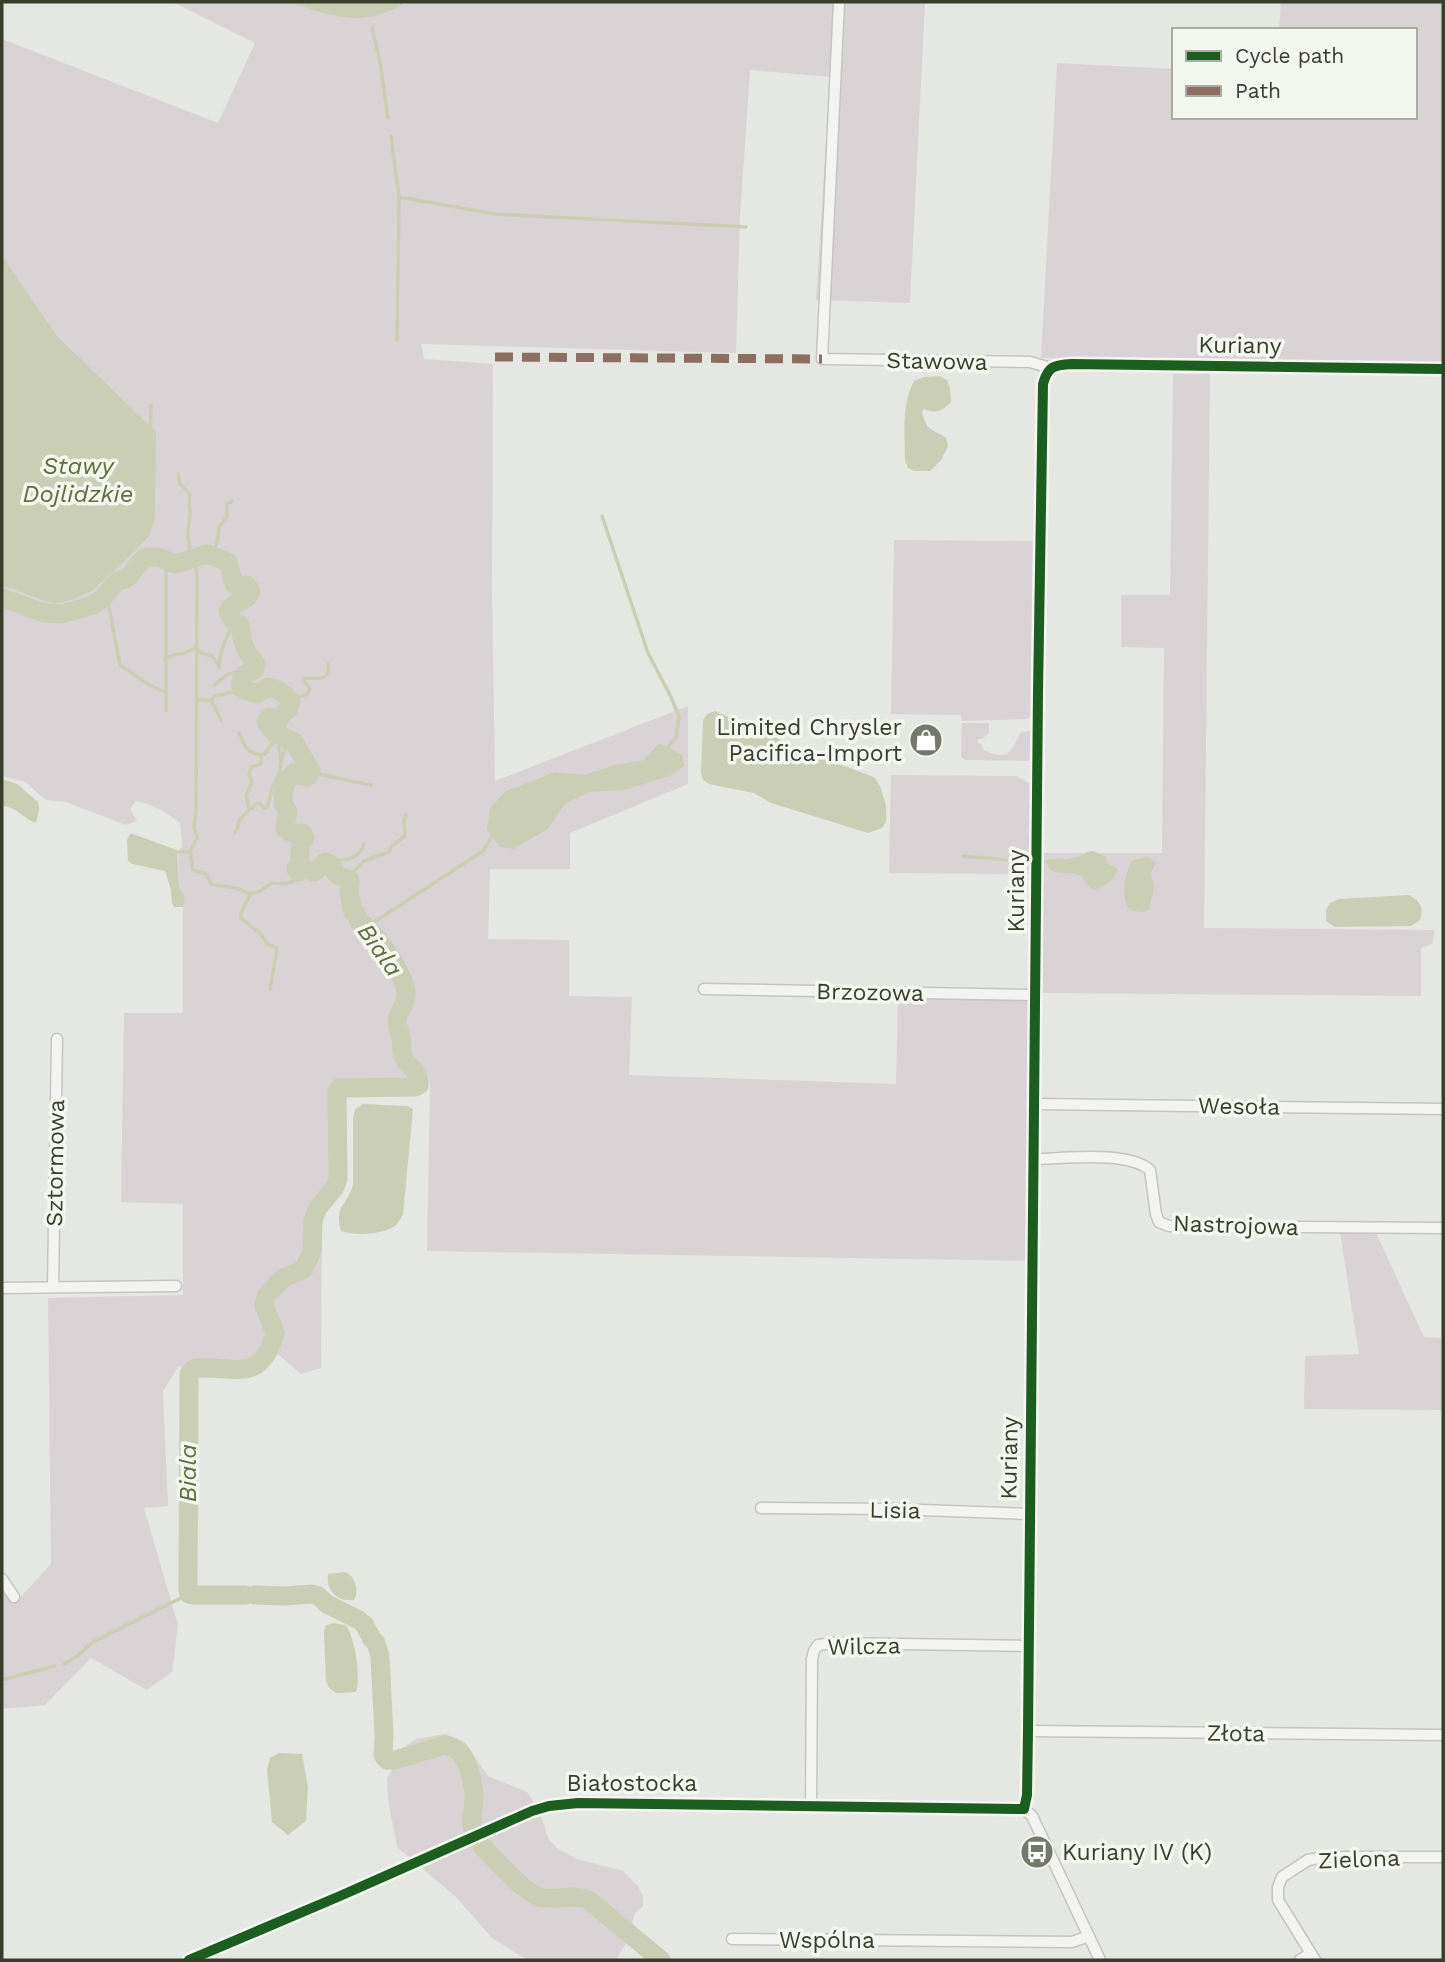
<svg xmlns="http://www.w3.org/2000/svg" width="1445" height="1962" font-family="'Work Sans',sans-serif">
	<rect width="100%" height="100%" fill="#e5e7e2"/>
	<g fill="#dad3d5">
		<path d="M173,2H925L910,303L816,300L830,77L750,70L740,216L736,353L421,344L424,359L493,364L492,590L495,781L688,706V784L570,833V869H490L488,939L569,940V996L632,997L629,1075L896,1084L898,997L1030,999L1027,1261L427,1251L430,1082L426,1070L411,1056V1066L418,1073L419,1085L415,1087L344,1086L340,1088L343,1093V1185L322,1217L321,1368L301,1374L274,1351L262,1373L249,1377L195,1378L179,1366L163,1391L168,1506L144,1508L178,1625L172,1672L147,1690L91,1658L45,1705L2,1709V1590L14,1604L51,1564L48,1298L183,1295V1204L121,1202L124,1013H183V907L185,898L179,886L178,852L182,846L180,823C166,812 153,804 136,801L130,809L137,821L126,825L66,802L46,800L25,782L2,776V39L218,123L255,43Z"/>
		<path d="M1281,2H1443V363L1041,358L1057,63L1174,69V117H1415V30H1279Z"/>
		<path d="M1173,374H1210L1204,928L1435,930L1432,944L1421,948V996L1043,993V853H1162L1164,648L1121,647V595H1170Z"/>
		<path d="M894,540L1034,541L1031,717L1026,719L962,721L961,715L891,714Z"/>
		<path d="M962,723H989V733L982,739H978V743L981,744L984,750C1007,761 1011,753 1020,733L1031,730L1030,759L1029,761L965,760L961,757Z"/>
		<path d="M891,775L1017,776L1032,785L1031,874L889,873Z"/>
		<path d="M1340,1233H1376L1424,1337L1443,1338V1410L1304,1409L1305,1356L1359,1354Z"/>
		<path d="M445,1734L465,1742L488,1776L527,1792L539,1810L549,1840L557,1848L577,1859L623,1871L637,1885L643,1896V1906L635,1913L626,1944L615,1960H527L492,1938L456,1897L397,1847L388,1800L387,1778L407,1745L416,1739Z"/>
	</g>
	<g fill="#caceb4">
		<path d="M292,2H406C368,28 332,18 292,2Z"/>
		<path d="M2,256L57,336L156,432L155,517L150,534L136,550L92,591L74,599L56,604L42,600L2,585Z"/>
		<path d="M940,376L947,380L950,389L951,402C942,411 936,414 924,409L922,412C927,433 932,428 946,438L948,446L941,460L930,471H914L908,468L905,460C905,432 901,406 914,381L924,377Z"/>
		<path d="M153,552C160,559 170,555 175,564L145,562C131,575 140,588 112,581L113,573L120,576L124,575L141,554Z"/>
		<path d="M715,711L812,754L874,777L880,786L886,805V822L882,828L868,833L771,803L754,793L709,784L703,780L701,773L703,720L707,714Z"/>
		<path d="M659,744L670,748L682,755L684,765L672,775L624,790L589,792L565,804L548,829L513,849L500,847L487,830L490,808L506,791L555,772L583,775L616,765L644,760Z"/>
		<path d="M2,779L17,784L38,802L39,810L36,823C22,818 18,807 2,806Z"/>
		<path d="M130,834H133L177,850L179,886L185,898L183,907H174L172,903L171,890L165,871L132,864L128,861L127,840Z"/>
		<path d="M1093,851L1105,856L1108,864L1118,869C1114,882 1105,885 1094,890C1087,886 1087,883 1083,878C1072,867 1049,881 1046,860C1056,857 1066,861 1076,857C1083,855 1085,852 1093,851Z"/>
		<path d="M1149,857L1156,863L1151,872L1154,888L1149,909L1144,912L1131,911C1119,898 1125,875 1132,860Z"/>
		<path d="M1409,895C1420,901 1424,907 1420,920L1411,926L1335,927L1326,921V910L1330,903L1339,899Z"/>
		<path d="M363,1104L407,1106L413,1109L403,1214C401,1218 399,1221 397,1224C385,1235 356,1236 341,1231C334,1204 348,1206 353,1184V1119L355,1109Z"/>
		<path d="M346,1572C356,1577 359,1591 354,1600C337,1602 326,1591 328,1574Z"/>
		<path d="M333,1623L346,1625C355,1638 361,1677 356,1692L336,1693L329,1688L326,1681L324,1632L325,1626Z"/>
		<path d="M279,1753L302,1754L308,1787L306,1821L288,1835L272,1822L267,1769L270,1758Z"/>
	</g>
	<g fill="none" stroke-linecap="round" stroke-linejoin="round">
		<g stroke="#caceb4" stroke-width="3.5">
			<path d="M372,28L380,61L388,118"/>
			<path d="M391,136L399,197L495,214L746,227"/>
			<path d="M397,340L399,197"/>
			<path d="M150,431L151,405"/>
			<path d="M178,474L180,484L190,494C189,501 189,503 190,510C191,517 188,525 188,533C188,543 191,551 191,561L196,568L197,576L196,812L194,827L197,838L190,852L193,870L206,874L211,884C226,887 235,886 250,894L260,891L272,883L286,884L299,879L300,872"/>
			<path d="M602,516L648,653L671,697L679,717L676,738L667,748"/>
			<path d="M210,555L214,552L218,538L219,527L227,517V504L232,501"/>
			<path d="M104,598L108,602L120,665L151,686L165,692"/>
			<path d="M197,649L203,654L212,656L217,663"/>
			<path d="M165,659C173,652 184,657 196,647"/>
			<path d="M219,668C220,650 225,637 236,622"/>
			<path d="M214,685L228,674L237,672L244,667L252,659"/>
			<path d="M211,700L221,720"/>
			<path d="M197,701L201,699L210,701L215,696L238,691L240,687"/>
			<path d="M291,701L307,694L310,689L304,681L306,678C318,678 331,682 328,664"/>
			<path d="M166,711V559"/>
			<path d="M239,733C246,747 245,752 261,755"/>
			<path d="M281,760C286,753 284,746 287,739"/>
			<path d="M308,766L315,767V772L318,774L371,785"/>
			<path d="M249,809L253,808L254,805L259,803L264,808L267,807C270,801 270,796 272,790C275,781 281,773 281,763C282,754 277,749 280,740"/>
			<path d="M235,832L237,830L239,821L249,809L246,796L252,782L249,774L251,767L261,764V755L265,754L270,746L282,736L281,731L286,725L287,710"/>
			<path d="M178,852H190"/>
			<path d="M963,856L1030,862"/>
			<path d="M331,865L338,860C349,861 361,855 364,844"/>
			<path d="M348,878L364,861L389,852L392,846L405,836L404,821L406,815"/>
			<path d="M250,894C248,904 240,908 241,918C249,927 263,931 267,944L275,947L277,950L270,989"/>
			<path d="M368,926L483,851L493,834"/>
			<path d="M64,1664L78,1656L91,1643L189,1594"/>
			<path d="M2,1680L55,1666"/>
		</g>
		<g stroke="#caceb4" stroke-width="19">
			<path d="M2,598L44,613L62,614L93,605L102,599L117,581L126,579L130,576L139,563L146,557H158L175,564L207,554L228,562L234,584L239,587L247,585L251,591C246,605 233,600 228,611L232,619L240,625C243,646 243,647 256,664L254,670C246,673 239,678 241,688L257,694L268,687C279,689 283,693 291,701L289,708L279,718L269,717L266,722L275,733L294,742L311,771L307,777L293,773C284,782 282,794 284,806C292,814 284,819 285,828C290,833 295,835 302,833L305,837L300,844V862L296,869L298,872L305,869L314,872L325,862L331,865L337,875L350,880L349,893L353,912L356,913L359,922C374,928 407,978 406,994C406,1004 399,1011 397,1020C396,1026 400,1031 401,1036C402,1041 401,1047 402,1053C405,1067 421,1069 419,1085L415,1087L339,1088L337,1092L338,1179L335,1187L317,1209L313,1221L312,1251L304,1269L283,1278L266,1296L264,1305L275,1333C261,1384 236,1366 195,1368L189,1374L188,1590L189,1594L193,1595H245"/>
			<path d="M255,1595L284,1596L312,1594L317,1595L327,1604L359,1620"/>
			<path d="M364,1624L372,1639L376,1643L380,1656L384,1735L383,1755L387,1760H395L445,1745C467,1748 473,1779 474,1797C474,1807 471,1816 472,1826"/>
			<path d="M482,1846C494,1858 525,1894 540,1897C557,1902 573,1892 590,1901L661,1960"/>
		</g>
		<defs>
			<g id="minor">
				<path d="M839,2L822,359L1030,362L1051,368"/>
				<path d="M704,989L1036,995"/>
				<path d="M1034,1104L1443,1109"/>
				<path d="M1033,1159C1064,1159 1126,1150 1150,1170L1156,1214L1159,1222L1169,1226L1443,1228"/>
				<path d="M53,1287L57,1039"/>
				<path d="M2,1288L176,1286"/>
				<path d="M761,1508L893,1509L1029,1514"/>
				<path d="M2,1579L14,1597"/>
				<path d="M1028,1731L1443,1735"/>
				<path d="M811,1805L812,1659L814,1651L818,1645L834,1643L1029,1646"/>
				<path d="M1024,1809L1027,1795L1028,1731L1038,693L1043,384C1048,366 1054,365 1072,364L1443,369"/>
				<path d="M1024,1809L1032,1816L1100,1960"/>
				<path d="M732,1939L1072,1942L1089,1936"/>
				<path d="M189,1960L340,1896L532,1811L549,1806L578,1803L1024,1809"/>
				<path d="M1300,1960L1311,1953"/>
				<path d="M1315,1960L1278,1900V1887L1282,1877L1308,1860L1325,1857H1443"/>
			</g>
		</defs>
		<use href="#minor" stroke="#c3c5c1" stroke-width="13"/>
		<use href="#minor" stroke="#f3f4f1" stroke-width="10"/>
		<path stroke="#8d6e63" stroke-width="9" stroke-dasharray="18 9" stroke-linecap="butt" d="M495,357L822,359"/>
		<defs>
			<path id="cycleway" d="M189,1960L340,1896L532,1811L549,1806L578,1803L1024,1809L1027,1795L1028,1731L1038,693L1043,384C1048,366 1054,365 1072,364L1443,369"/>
		</defs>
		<use href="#cycleway" stroke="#f4f6f0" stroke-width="15"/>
		<use href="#cycleway" stroke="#1b5e20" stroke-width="10"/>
	</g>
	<defs>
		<symbol id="shop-disc" viewBox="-11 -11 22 22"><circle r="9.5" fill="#75796b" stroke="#f4f6f0"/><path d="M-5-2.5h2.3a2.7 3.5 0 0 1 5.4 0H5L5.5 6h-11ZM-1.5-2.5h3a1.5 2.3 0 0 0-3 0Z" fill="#fff"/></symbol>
		<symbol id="bus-disc" viewBox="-11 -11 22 22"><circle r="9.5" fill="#75796b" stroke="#f4f6f0"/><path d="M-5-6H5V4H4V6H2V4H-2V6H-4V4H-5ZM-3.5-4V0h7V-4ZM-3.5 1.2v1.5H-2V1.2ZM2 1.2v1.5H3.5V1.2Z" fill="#fff"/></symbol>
	</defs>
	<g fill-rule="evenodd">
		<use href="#shop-disc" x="907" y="721" width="38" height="38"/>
		<use href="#bus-disc" x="1018" y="1833" width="38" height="38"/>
	</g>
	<g text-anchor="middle" stroke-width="7" stroke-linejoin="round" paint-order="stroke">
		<g font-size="23" fill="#383e2b" stroke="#f4f6f0">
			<text transform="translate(1240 345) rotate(1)" y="8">Kuriany</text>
			<text transform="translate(937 361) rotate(1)" y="8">Stawowa</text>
			<text transform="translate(1016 891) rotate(-90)" y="8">Kuriany</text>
			<text transform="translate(870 992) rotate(1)" y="8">Brzozowa</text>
			<text transform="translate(1239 1106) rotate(1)" y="8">Wesoła</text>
			<text transform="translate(55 1163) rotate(-89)" y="8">Sztormowa</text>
			<text transform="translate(1236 1225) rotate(2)" y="8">Nastrojowa</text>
			<text transform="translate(1009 1458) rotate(-89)" y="8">Kuriany</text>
			<text transform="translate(895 1510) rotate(1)" y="8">Lisia</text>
			<text transform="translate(864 1646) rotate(-1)" y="8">Wilcza</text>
			<text transform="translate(1236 1733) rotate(1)" y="8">Złota</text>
			<text x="632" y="1791">Białostocka</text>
			<text transform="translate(1359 1859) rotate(-2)" y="8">Zielona</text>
			<text x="827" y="1948">Wspólna</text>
		</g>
		<g font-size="23" fill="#383e2b" stroke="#f4f6f0" text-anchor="end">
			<text x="902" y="735">Limited Chrysler<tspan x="902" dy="26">Pacifica-Import</tspan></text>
			<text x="1062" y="1860" text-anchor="start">Kuriany IV (K)</text>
		</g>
		<g font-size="24" font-style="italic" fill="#626d3a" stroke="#f4f6f0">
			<text x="78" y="474">Stawy<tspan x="78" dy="28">Dojlidzkie</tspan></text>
			<text transform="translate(380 950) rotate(55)" y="8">Biala</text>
			<text transform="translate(188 1473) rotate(-90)" y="8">Biala</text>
		</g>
	</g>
	<rect width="1445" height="1962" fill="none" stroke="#383e2b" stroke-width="7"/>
	<rect x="1172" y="28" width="245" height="91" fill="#f4f6f0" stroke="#a9aca1" stroke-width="2"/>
	<rect x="1186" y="51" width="35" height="10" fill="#1b5e20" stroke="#a9aca1" stroke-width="2"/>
	<text x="1235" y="63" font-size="21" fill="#383e2b">Cycle path</text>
	<rect x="1186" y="86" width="35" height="10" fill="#8d6e63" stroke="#a9aca1" stroke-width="2"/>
	<text x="1235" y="98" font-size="21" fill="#383e2b">Path</text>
</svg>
